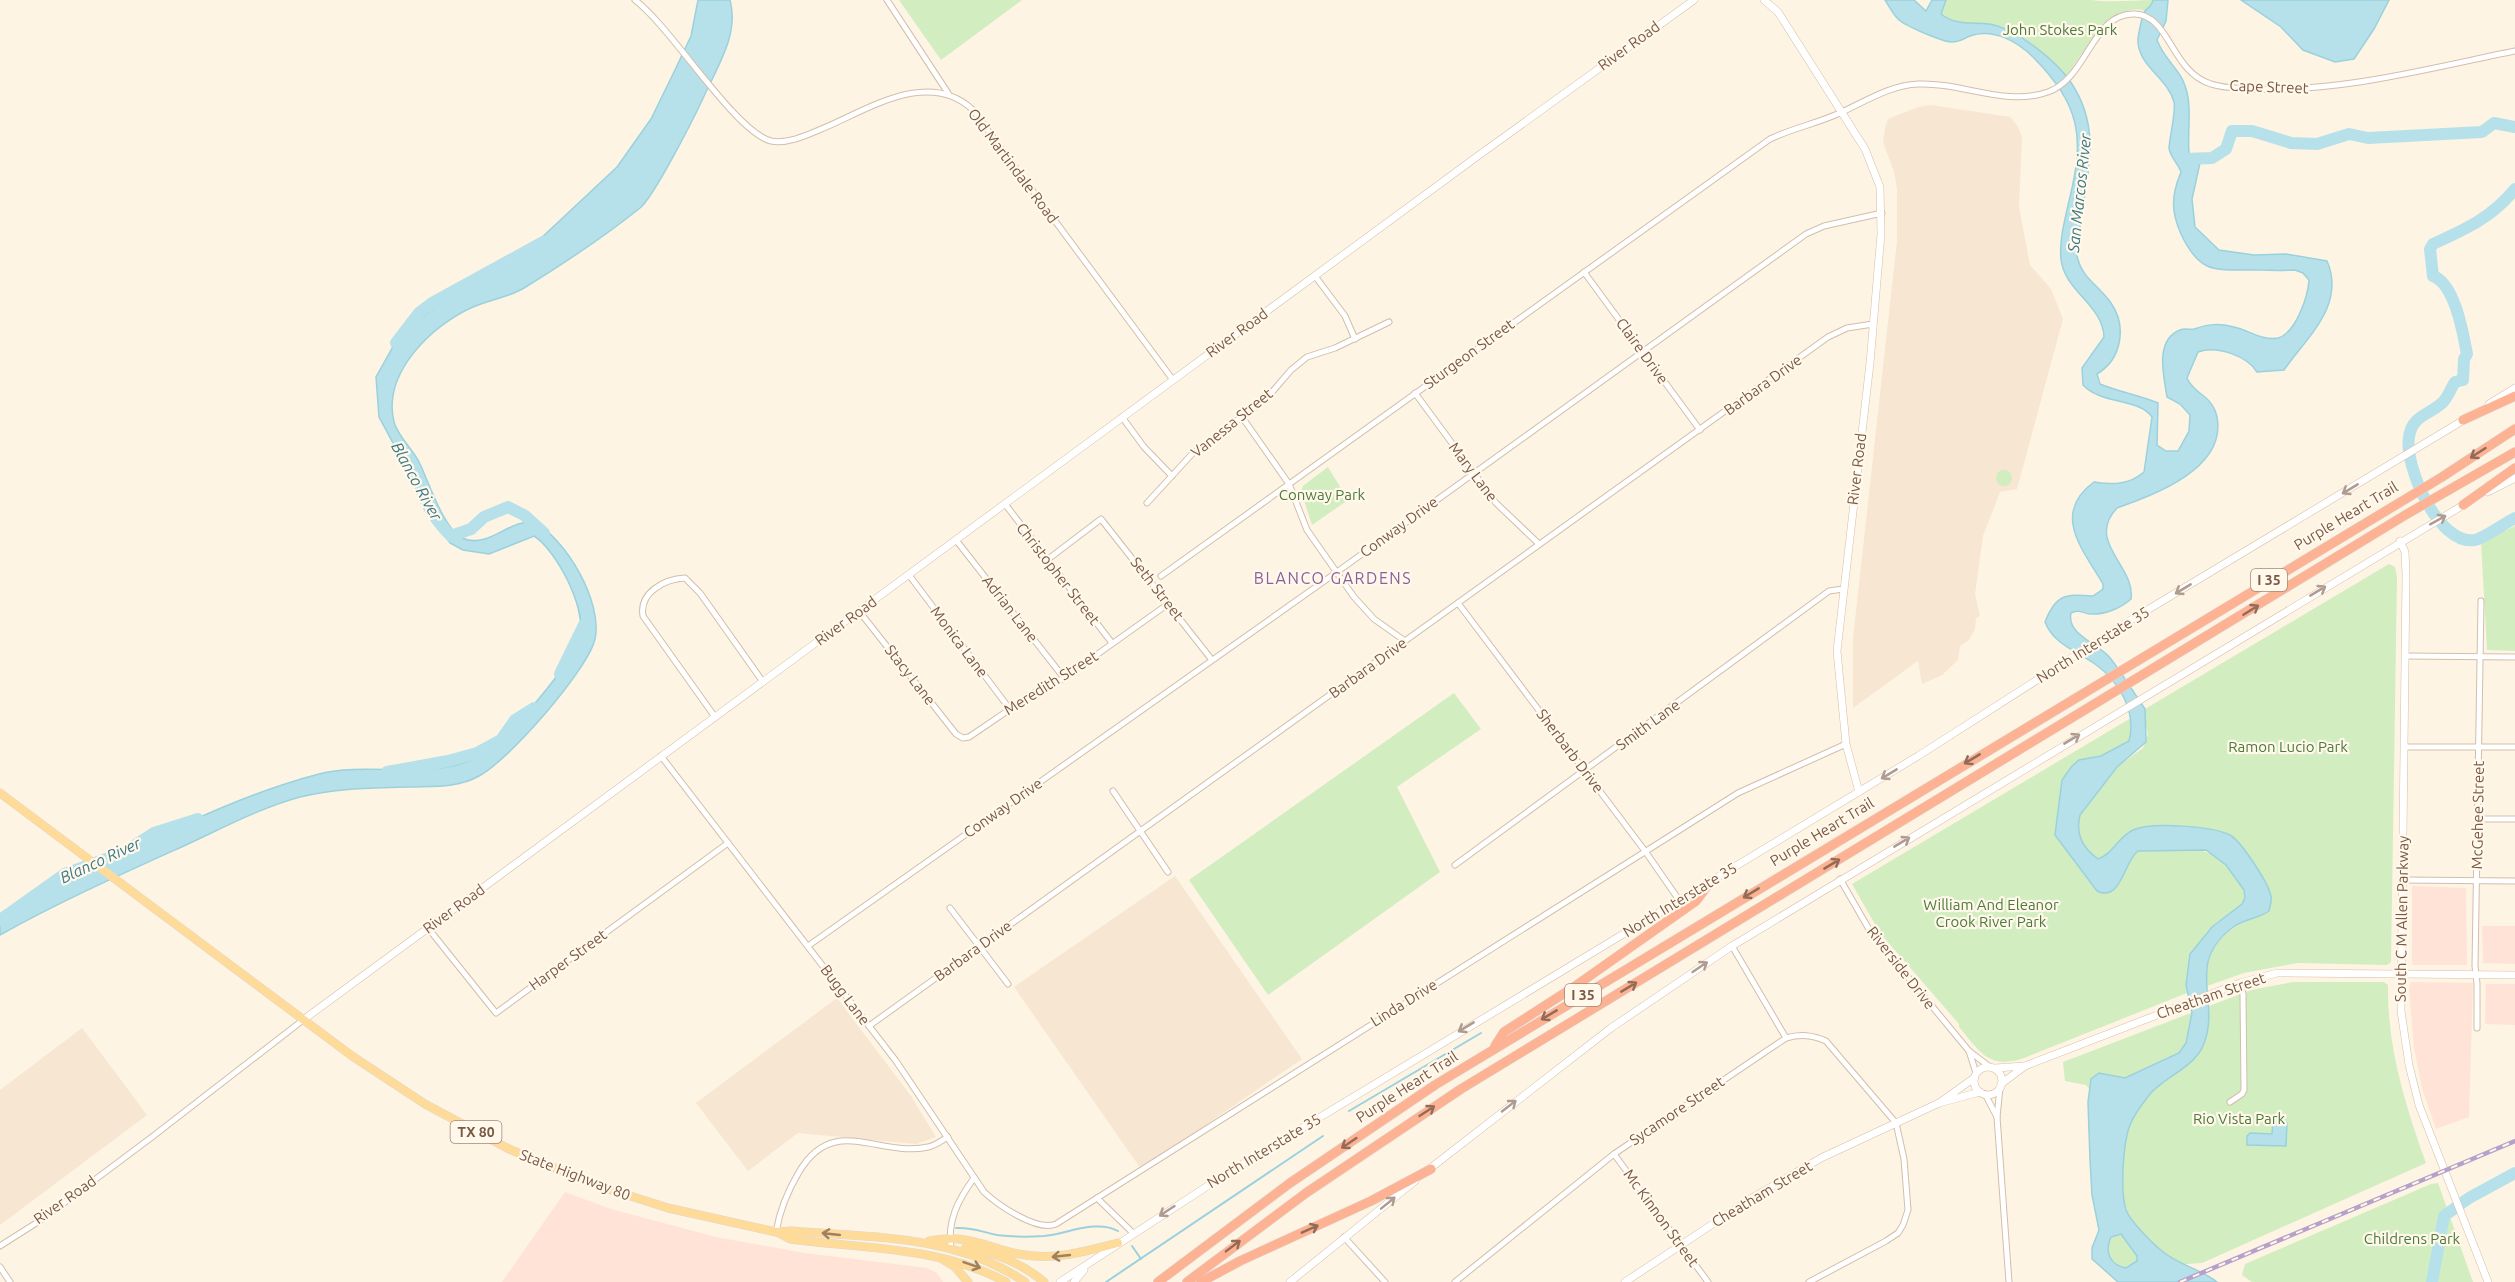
<svg xmlns="http://www.w3.org/2000/svg" width="2515" height="1282" font-family="Ubuntu,sans-serif">
	<rect width="100%" height="100%" fill="#fef4e3"/>
	<g fill="#f7e6d1">
		<path d="M1931,105L2010,117L2017,125L2022,137L2019,207L2030,265L2051,289L2063,319L2017,489L2000,492L1983,536L1975,594L1980,616L1976,618L1975,629L1969,640L1960,646L1958,660L1942,675L1922,684L1918,661L1853,708V638L1897,241V189L1894,172L1883,142L1885,128L1888,119L1918,107Z"/>
		<path d="M1175,876L1302,1059L1141,1169L1014,987Z"/>
		<path d="M837,998L911,1096L936,1137L916,1144L798,1133L748,1171L696,1103Z"/>
		<path d="M82,1028L147,1115L0,1225V1090Z"/>
	</g>
	<g fill="#ffe3d6">
		<path d="M2414,886L2466,888L2467,965H2413L2412,962V887Z"/>
		<path d="M2482,926H2515V964L2483,963Z"/>
		<path d="M2411,982L2473,983L2469,1117L2436,1129L2422,1088L2414,1048L2409,989Z"/>
		<path d="M2486,984H2515V1025L2485,1024Z"/>
		<path d="M565,1192L611,1209L716,1237L805,1253L927,1268L937,1273L943,1282H502Z"/>
	</g>
	<g fill="#d2edc0">
		<path d="M899,0H1022L941,60Z"/>
		<path d="M1946,0H2092C2112,3 2133,0 2153,0L2152,6L2145,11C2112,0 2080,57 2066,77C2046,55 2022,29 1990,25C1972,22 1957,26 1941,15Z"/>
		<path d="M1328,467L1348,500L1312,525L1301,491L1303,486Z"/>
		<circle cx="2004" cy="478" r="8"/>
		<path d="M2515,526V651L2487,650L2481,542Z"/>
		<path d="M2389,564L2395,567L2397,577L2391,962L2387,965L2297,963L2244,973L2207,986C2202,951 2228,924 2261,916L2259,872L2235,839L2229,835L2183,828L2113,850L2109,855L2098,859C2083,848 2075,835 2080,815L2117,767L2143,748L2148,734L2144,720L2145,709Z"/>
		<path d="M1454,693L1481,729L1397,787L1440,872L1268,995L1189,880Z"/>
		<path d="M2131,718L2133,727L2129,741L2101,756L2088,758L2062,780L2060,802L2097,891L2127,867L2132,856L2138,851C2186,849 2210,838 2240,883C2244,890 2247,898 2242,905C2235,913 2224,917 2216,923C2196,940 2184,968 2187,993L2024,1058C1989,1070 1980,1052 1959,1027V1024L1880,933L1852,884Z"/>
		<path d="M2293,982H2384L2388,985C2387,1047 2405,1105 2426,1163L2202,1263L2126,1268C2115,1266 2111,1263 2108,1252L2119,1127L2086,1085L2065,1081L2063,1062L2251,990Z"/>
		<path d="M2438,1183L2473,1282H2252L2242,1275L2245,1264L2431,1184Z"/>
	</g>
	<g fill="#b6e1ea" stroke="#9bd1dd" stroke-width="1.5" fill-rule="evenodd">
		<path d="M698,0H730C739,33 719,64 705,94C696,114 654,197 640,208C604,237 563,264 524,288C509,297 489,300 473,307C432,325 382,373 394,422C398,437 414,450 420,464C429,483 444,529 462,538C489,550 510,517 535,523C567,540 603,603 595,639C588,670 508,761 479,776C458,788 433,786 409,787C372,788 336,788 300,797C260,808 225,827 188,844C124,873 61,901 0,935V914C44,890 89,870 134,848C194,819 254,791 319,774C371,761 431,782 480,756C506,741 573,664 580,635C586,607 556,550 534,536L489,554L463,550L450,543L435,521L379,417L376,377L399,336L456,291L522,256L617,167L651,119L674,72L691,36Z"/>
		<path d="M1885,0H1914L1926,11L1932,0H1946L1941,14C1956,26 1971,22 1989,24C2016,28 2057,61 2072,84C2101,129 2088,170 2081,220C2080,231 2075,245 2077,256C2082,279 2099,285 2111,303C2127,326 2122,359 2097,374L2100,384C2119,392 2139,395 2158,403L2157,445L2166,451H2178L2189,431L2190,415L2180,404L2167,397C2164,377 2154,340 2180,330C2184,328 2189,330 2194,329C2209,324 2218,323 2234,327C2248,330 2262,341 2278,338C2296,333 2308,296 2309,280L2303,273L2295,270C2282,271 2270,270 2258,270C2218,269 2201,277 2181,234C2171,211 2171,196 2181,172C2179,165 2169,155 2169,148C2170,135 2176,112 2174,102C2168,78 2136,65 2138,38C2139,32 2142,16 2145,11C2149,6 2152,7 2153,0H2168L2166,21L2157,40C2164,59 2179,69 2184,83C2193,104 2187,130 2189,153L2200,163L2192,199L2195,227L2219,250L2254,255L2286,254L2327,261C2346,305 2307,337 2284,370L2257,372C2247,356 2217,345 2198,352L2187,378C2194,395 2212,394 2217,417C2227,469 2153,495 2117,508C2085,542 2136,566 2131,599C2121,608 2105,615 2090,614C2083,613 2078,609 2071,613C2066,635 2100,644 2111,659C2123,675 2134,693 2145,709L2146,742L2117,767L2080,815C2075,835 2083,848 2098,859C2114,853 2118,837 2133,830C2152,822 2212,826 2230,835C2241,841 2270,885 2271,897C2272,901 2270,906 2269,911C2258,919 2243,919 2232,928C2184,965 2222,1002 2203,1046C2194,1067 2165,1077 2150,1094C2143,1103 2134,1114 2130,1125C2123,1143 2120,1191 2126,1210C2130,1221 2153,1244 2162,1251C2178,1265 2201,1269 2217,1282H2118L2092,1259V1248L2099,1230L2092,1195L2090,1160L2088,1102L2091,1079L2099,1073L2125,1078L2179,1053L2186,1043L2192,1013L2186,985L2190,954L2212,927L2242,904L2245,898L2244,890L2226,865L2206,850L2138,851C2124,861 2121,903 2097,891L2055,835L2062,780L2072,766L2079,760L2101,756L2129,741C2137,712 2119,681 2095,664C2077,651 2054,645 2045,622C2056,594 2065,594 2093,596L2103,589V584C2084,551 2050,514 2094,482C2112,485 2129,485 2144,472L2152,417C2139,398 2102,405 2083,385L2082,368L2104,337C2103,305 2064,291 2061,259C2059,241 2065,219 2069,201C2085,137 2081,106 2033,57C2018,42 1995,29 1973,35C1965,37 1960,43 1951,42C1941,41 1905,26 1898,19C1893,14 1889,6 1885,0ZM2121,1234L2137,1256V1261L2126,1268C2110,1265 2104,1252 2111,1237Z"/>
		<path d="M2241,0H2389L2374,29L2354,59L2335,62L2303,50L2281,27Z"/>
		<path d="M2273,1122L2287,1123L2286,1146L2247,1145V1136L2250,1133L2272,1134Z"/>
	</g>
	<g fill="none" stroke-linecap="round" stroke-linejoin="round">
		<g stroke="#9bd1dd" stroke-width="2">
			<path d="M1349,1111L1481,1033"/>
			<path d="M956,1228C973,1227 981,1232 997,1235C1012,1237 1029,1237 1044,1236C1066,1234 1097,1219 1118,1231"/>
			<path d="M1132,1246L1141,1259"/>
			<path d="M1106,1282L1323,1136"/>
		</g>
		<g stroke="#b6e1ea" stroke-width="12">
			<path d="M2184,159L2212,158L2226,149L2232,131H2252L2291,143L2317,144L2349,134L2368,138L2482,132L2494,123L2515,127"/>
			<path d="M2515,189C2491,218 2466,229 2433,244L2430,249L2433,276C2455,284 2463,333 2467,354L2464,359L2463,380L2455,382C2451,388 2448,397 2443,402C2430,415 2412,415 2409,437C2404,465 2438,546 2475,540C2484,538 2505,523 2515,518"/>
			<path d="M396,343L419,313L432,303L543,242"/>
			<path d="M421,489C427,508 437,522 451,536L471,529L484,517L508,507L524,515L544,533"/>
			<path d="M560,674L584,625"/>
			<path d="M387,772L448,761L477,753L501,740L515,720L534,708"/>
			<path d="M0,920L65,874L123,853L154,833L198,819"/>
			<path d="M2432,1282L2444,1216L2469,1198L2515,1173"/>
		</g>
		<defs>
			<g id="street">
				<path d="M635,0C672,28 735,132 771,141C787,144 805,136 819,130C866,111 927,68 972,109L1173,380"/>
				<path d="M887,0L948,93"/>
				<path d="M1584,272L1700,430"/>
				<path d="M1315,276L1345,316L1355,339"/>
				<path d="M1415,393L1496,503L1539,544"/>
				<path d="M1122,417L1144,447L1172,476"/>
				<path d="M1242,417L1289,484L1307,530L1354,597L1374,619L1405,641"/>
				<path d="M1147,503L1192,454L1267,398L1291,370L1307,357L1335,348L1389,322"/>
				<path d="M1005,504L1112,643"/>
				<path d="M956,540L1064,678"/>
				<path d="M1047,560L1101,519L1212,660"/>
				<path d="M909,575L1009,708"/>
				<path d="M1161,576L1770,139C1793,128 1819,123 1842,112C1866,101 1891,85 1918,84C1961,82 2006,107 2048,92C2088,78 2092,12 2135,14C2170,15 2171,72 2211,84C2225,89 2242,88 2256,89C2344,92 2430,68 2515,51"/>
				<path d="M1458,603L1645,851L1679,900"/>
				<path d="M859,611L956,734L963,738L969,737L1037,691L1064,678L1168,604"/>
				<path d="M2405,656L2515,657"/>
				<path d="M715,717L643,616C639,592 665,579 685,578L700,593L763,682"/>
				<path d="M2404,747H2515"/>
				<path d="M661,756L896,1061L984,1192C998,1205 1037,1232 1056,1224L1738,793L1846,744"/>
				<path d="M1113,791L1168,872"/>
				<path d="M2477,819H2515"/>
				<path d="M1455,865L1829,591L1843,589"/>
				<path d="M1840,879L1870,931L1969,1051L1976,1073"/>
				<path d="M2402,880L2515,881"/>
				<path d="M950,908L1008,984"/>
				<path d="M428,928L496,1013L728,843"/>
				<path d="M808,946L1337,572L1806,234L1824,226L1882,213"/>
				<path d="M1732,946L1786,1038"/>
				<path d="M869,1026L1828,337L1847,328L1873,324"/>
				<path d="M2477,1028V984L2475,966L2481,601"/>
				<path d="M1969,1051L1990,1067"/>
				<path d="M2000,1088L1997,1117L2009,1282"/>
				<path d="M1985,1094L1997,1117"/>
				<path d="M2230,1102L2242,1094L2244,1090L2243,994L2240,983"/>
				<path d="M1614,1154L1708,1282"/>
				<path d="M1097,1198L1133,1233"/>
				<path d="M776,1232C780,1209 787,1192 799,1172C834,1113 879,1158 928,1147C935,1146 942,1140 948,1137"/>
				<path d="M1344,1237L1385,1282"/>
				<path d="M0,1246L41,1220L152,1137L303,1020"/>
				<path d="M951,1248C947,1221 958,1200 974,1178"/>
				<path d="M0,1267L10,1282"/>
				<path d="M1455,1282L1614,1154L1786,1038C1801,1034 1812,1035 1826,1041L1896,1123L1904,1159L1908,1210L1903,1225L1898,1233L1886,1241L1809,1282"/>
			</g>
			<g id="secondary">
				<path d="M1764,0L1778,12L1865,149L1880,187L1881,234L1870,363L1837,651L1846,744L1859,792"/>
				<path d="M2489,404L2515,388"/>
				<path d="M2488,492L2515,478"/>
				<path d="M2400,541L2405,552L2406,575L2401,1011L2409,1065L2419,1105L2488,1282"/>
				<path d="M303,1020L1475,158L1694,0"/>
				<circle cx="1988" cy="1081" r="14"/>
				<path d="M1995,1068L2025,1066"/>
				<path d="M2001,1084L2025,1066L2240,983L2277,973L2515,975"/>
				<path d="M1939,1103L1974,1078"/>
				<path d="M1428,1170L1611,1028L1732,946L2465,504"/>
				<path d="M1060,1282L1226,1174L1918,756L2134,618L2467,418"/>
				<path d="M1074,1282L1084,1270"/>
				<path d="M1290,1282L1415,1181"/>
				<path d="M1625,1282L1752,1198L1821,1158L1939,1103L1980,1092"/>
			</g>
			<g id="primary">
				<path d="M0,793L352,1056L425,1104L509,1149L593,1184L668,1208L776,1232L792,1231C874,1238 954,1234 1025,1282"/>
				<path d="M777,1232L790,1239C863,1249 940,1246 1006,1282"/>
				<path d="M929,1241C973,1233 986,1249 1025,1255C1057,1260 1087,1251 1118,1243"/>
				<path d="M965,1248C993,1251 1023,1264 1044,1282"/>
				<path d="M942,1259L955,1267L968,1282"/>
			</g>
			<g id="highway">
				<path d="M2463,420L2515,396"/>
				<path d="M2463,505L2515,468"/>
				<path d="M1495,1046L1504,1032L1574,987L1696,901L1711,881"/>
				<path d="M1158,1282L1290,1183L1435,1085L2442,477L2515,429"/>
				<path d="M1187,1282L1306,1193L1461,1089L2407,514L2515,452"/>
				<path d="M1201,1282L1240,1261L1371,1201L1431,1169"/>
			</g>
		</defs>
		<use href="#street" stroke="#d3beab" stroke-width="7"/>
		<use href="#secondary" stroke="#d6bea8" stroke-width="8"/>
		<use href="#primary" stroke="#dfd7d3" stroke-width="9"/>
		<use href="#highway" stroke="#dfd7d3" stroke-width="10"/>
		<use href="#street" stroke="#fff" stroke-width="5"/>
		<use href="#secondary" stroke="#fff" stroke-width="7"/>
		<use href="#primary" stroke="#ffdb99" stroke-width="8"/>
		<use href="#highway" stroke="#feb294" stroke-width="9"/>
		<defs>
			<path id="rail" d="M2180,1282L2515,1141"/>
		</defs>
		<use href="#rail" stroke="#b7a0c9" stroke-width="4.5"/>
		<use href="#rail" stroke="#fff8eb" stroke-width="2" stroke-dasharray="7" stroke-linecap="butt"/>
	</g>
	<defs><path id="oneway-shaft" d="M-6 0H5M1.5-3L5.5 0L1.5 3" fill="none" stroke-width="1.6" stroke-linecap="round" stroke-linejoin="round" transform="scale(1.5)"/></defs>
	<g stroke="#946b56">
		<use href="#oneway-shaft" transform="translate(2478 453) rotate(147)"/>
		<use href="#oneway-shaft" transform="translate(2251 610) rotate(-32)"/>
		<use href="#oneway-shaft" transform="translate(1972 759) rotate(149)"/>
		<use href="#oneway-shaft" transform="translate(1832 864) rotate(-31)"/>
		<use href="#oneway-shaft" transform="translate(1751 893) rotate(149)"/>
		<use href="#oneway-shaft" transform="translate(1629 987) rotate(-31)"/>
		<use href="#oneway-shaft" transform="translate(1549 1015) rotate(149)"/>
		<use href="#oneway-shaft" transform="translate(1427 1111) rotate(-33)"/>
		<use href="#oneway-shaft" transform="translate(1349 1143) rotate(146)"/>
		<use href="#oneway-shaft" transform="translate(1310 1229) rotate(-24)"/>
		<use href="#oneway-shaft" transform="translate(1233 1246) rotate(-37)"/>
	</g>
	<g stroke="#af9b90">
		<use href="#oneway-shaft" transform="translate(2350 489) rotate(149)"/>
		<use href="#oneway-shaft" transform="translate(2438 520) rotate(-29)"/>
		<use href="#oneway-shaft" transform="translate(2183 589) rotate(149)"/>
		<use href="#oneway-shaft" transform="translate(2318 591) rotate(-31)"/>
		<use href="#oneway-shaft" transform="translate(2072 739) rotate(-31)"/>
		<use href="#oneway-shaft" transform="translate(1889 774) rotate(149)"/>
		<use href="#oneway-shaft" transform="translate(1902 842) rotate(-31)"/>
		<use href="#oneway-shaft" transform="translate(1700 967) rotate(-34)"/>
		<use href="#oneway-shaft" transform="translate(1466 1027) rotate(149)"/>
		<use href="#oneway-shaft" transform="translate(1509 1106) rotate(-38)"/>
		<use href="#oneway-shaft" transform="translate(1388 1203) rotate(-39)"/>
		<use href="#oneway-shaft" transform="translate(1167 1211) rotate(147)"/>
	</g>
	<g stroke="#a1805f">
		<use href="#oneway-shaft" transform="translate(831 1234) rotate(-174)"/>
		<use href="#oneway-shaft" transform="translate(1061 1256) rotate(174)"/>
		<use href="#oneway-shaft" transform="translate(972 1265) rotate(19)"/>
	</g>
	<g text-anchor="middle" stroke-width="4.5" stroke-linejoin="round" paint-order="stroke">
		<g fill="#fff8eb" stroke="#a18978" stroke-width="1.5">
			<rect x="2251" y="569" width="36" height="22" rx="4.5"/>
			<rect x="1565" y="984" width="36" height="22" rx="4.5"/>
			<rect x="450.5" y="1121" width="51" height="22" rx="4.5"/>
		</g>
		<g font-size="14" font-weight="bold" fill="#795946">
			<text x="2269" y="585">I 35</text>
			<text x="1583" y="1000">I 35</text>
			<text x="476" y="1137">TX 80</text>
		</g>
		<g font-size="15" fill="#4c7a3b" stroke="#fff8eb">
			<text x="2060" y="35">John Stokes Park</text>
			<text x="1322" y="500">Conway Park</text>
			<text x="2288" y="752">Ramon Lucio Park</text>
			<text x="1991" y="910">William And Eleanor<tspan x="1991" dy="17">Crook River Park</tspan></text>
			<text x="2239" y="1124">Rio Vista Park</text>
			<text x="2412" y="1244">Childrens Park</text>
		</g>
		<g font-size="15" fill="#795946" stroke="#fff8eb">
			<text transform="translate(1629 46) rotate(-36)" y="5">River Road</text>
			<text transform="translate(2269 87) rotate(2)" y="5">Cape Street</text>
			<text transform="translate(1013 166) rotate(53)" y="5">Old Martindale Road</text>
			<text transform="translate(1237 333) rotate(-36)" y="5">River Road</text>
			<text transform="translate(1642 351) rotate(54)" y="5">Claire Drive</text>
			<text transform="translate(1469 354) rotate(-36)" y="5">Sturgeon Street</text>
			<text transform="translate(1763 385) rotate(-36)" y="5">Barbara Drive</text>
			<text transform="translate(1232 423) rotate(-39)" y="5">Vanessa Street</text>
			<text transform="translate(1857 469) rotate(-83)" y="5">River Road</text>
			<text transform="translate(1473 472) rotate(53)" y="5">Mary Lane</text>
			<text transform="translate(2346 516) rotate(-31)" y="5">Purple Heart Trail</text>
			<text transform="translate(1399 527) rotate(-36)" y="5">Conway Drive</text>
			<text transform="translate(1058 574) rotate(52)" y="5">Christopher Street</text>
			<text transform="translate(1157 589) rotate(52)" y="5">Seth Street</text>
			<text transform="translate(1010 609) rotate(52)" y="5">Adrian Lane</text>
			<text transform="translate(846 621) rotate(-36)" y="5">River Road</text>
			<text transform="translate(959 642) rotate(53)" y="5">Monica Lane</text>
			<text transform="translate(2093 645) rotate(-32)" y="5">North Interstate 35</text>
			<text transform="translate(1368 668) rotate(-36)" y="5">Barbara Drive</text>
			<text transform="translate(910 675) rotate(52)" y="5">Stacy Lane</text>
			<text transform="translate(1051 683) rotate(-32)" y="5">Meredith Street</text>
			<text transform="translate(1648 725) rotate(-36)" y="5">Smith Lane</text>
			<text transform="translate(1570 751) rotate(53)" y="5">Sherbarb Drive</text>
			<text transform="translate(1003 808) rotate(-35)" y="5">Conway Drive</text>
			<text transform="translate(2478 815) rotate(-89)" y="5">McGehee Street</text>
			<text transform="translate(1822 832) rotate(-31)" y="5">Purple Heart Trail</text>
			<text transform="translate(1680 900) rotate(-31)" y="5">North Interstate 35</text>
			<text transform="translate(454 909) rotate(-36)" y="5">River Road</text>
			<text transform="translate(2402 919) rotate(-89)" y="5">South C M Allen Parkway</text>
			<text transform="translate(973 951) rotate(-36)" y="5">Barbara Drive</text>
			<text transform="translate(568 960) rotate(-36)" y="5">Harper Street</text>
			<text transform="translate(1901 968) rotate(52)" y="5">Riverside Drive</text>
			<text transform="translate(845 995) rotate(53)" y="5">Bugg Lane</text>
			<text transform="translate(2211 996) rotate(-19)" y="5">Cheatham Street</text>
			<text transform="translate(1404 1003) rotate(-32)" y="5">Linda Drive</text>
			<text transform="translate(1407 1087) rotate(-33)" y="5">Purple Heart Trail</text>
			<text transform="translate(1677 1111) rotate(-34)" y="5">Sycamore Street</text>
			<text transform="translate(1264 1151) rotate(-31)" y="5">North Interstate 35</text>
			<text transform="translate(575 1175) rotate(21)" y="5">State Highway 80</text>
			<text transform="translate(1762 1194) rotate(-31)" y="5">Cheatham Street</text>
			<text transform="translate(65 1200) rotate(-35)" y="5">River Road</text>
			<text transform="translate(1661 1218) rotate(54)" y="5">Mc Kinnon Street</text>
		</g>
		<g font-size="16" font-style="italic" fill="#3b7987" stroke="#fff8eb">
			<text transform="translate(2079 193) rotate(-84)" y="6">San Marcos River</text>
			<text transform="translate(417 481) rotate(61)" y="6">Blanco River</text>
			<text transform="translate(100 860) rotate(-25)" y="6">Blanco River</text>
		</g>
		<g font-size="16" letter-spacing="1.5" fill="#8a619d" stroke="#fff8eb">
			<text x="1333" y="584">BLANCO GARDENS</text>
		</g>
	</g>
</svg>
